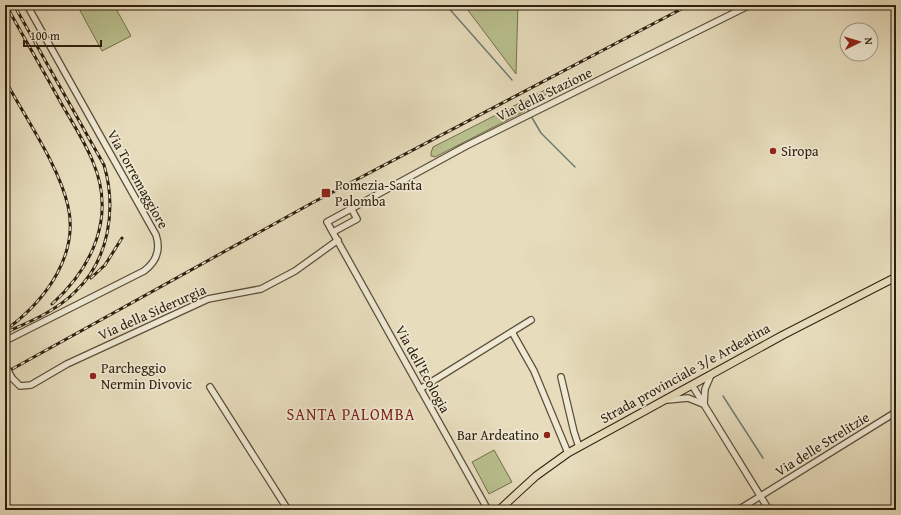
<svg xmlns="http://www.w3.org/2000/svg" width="901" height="515" font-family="'Gentium Book Plus',serif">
	<rect width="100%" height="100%" fill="#e7ddbd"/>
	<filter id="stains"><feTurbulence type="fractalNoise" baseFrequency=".005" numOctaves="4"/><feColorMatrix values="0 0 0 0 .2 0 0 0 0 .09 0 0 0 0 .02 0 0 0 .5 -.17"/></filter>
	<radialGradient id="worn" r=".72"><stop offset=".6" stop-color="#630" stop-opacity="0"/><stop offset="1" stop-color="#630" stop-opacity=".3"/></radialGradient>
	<g fill="#b9c08e" stroke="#74704e">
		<path d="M77,5H114L131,36L102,51Z"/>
		<path d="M464,5H518L516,74Z"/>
		<path d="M547,89H552V91L537,100L525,111L435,157L431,156V153L433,147Z"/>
		<path d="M494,450L512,482L489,494L472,462Z"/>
	</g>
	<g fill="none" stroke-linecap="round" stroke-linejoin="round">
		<g stroke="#6f7c76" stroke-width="1.5">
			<path d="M446,5L512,80"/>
			<path d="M522,100L530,113"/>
			<path d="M531,116L541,133L575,167"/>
			<path d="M723,396L763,458"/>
		</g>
		<defs>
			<g id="minor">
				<path d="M333,232L357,219L351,208"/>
				<path d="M512,332L534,371L568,453"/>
				<path d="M5,341L144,271C156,262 161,250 156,235L27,5"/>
				<path d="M561,377L574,432L579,447"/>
				<path d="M12,378L20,386L31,385L67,364L208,299L261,289L295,271L338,240"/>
				<path d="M692,385L769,510"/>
				<path d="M210,387L288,510"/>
				<path d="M420,389L531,320"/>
				<path d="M667,400L688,398L703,404"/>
				<path d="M704,404L705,389L711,375"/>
				<path d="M488,510L327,222L466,146L750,5"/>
				<path d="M738,510L896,412"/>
			</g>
			<path id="major" d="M499,510L536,476L568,453L783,335L896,277"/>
		</defs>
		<use href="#minor" stroke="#5c4f3a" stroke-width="8"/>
		<use href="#major" stroke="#2e200e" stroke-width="9"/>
		<use href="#minor" stroke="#efe9d4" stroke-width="5.5"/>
		<use href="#major" stroke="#e7ddbd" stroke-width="7"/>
		<defs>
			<g id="rail">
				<path d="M6,5C24,38 43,70 61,103C72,122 85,142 93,162C116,216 93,267 52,304"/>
				<path d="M5,80C25,117 59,166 68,206C79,254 47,298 11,326"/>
				<path d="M91,278L105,265L122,238"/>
				<path d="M9,331C32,321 57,310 75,292C109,260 117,209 104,165L14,5"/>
				<path d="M5,373L312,203L689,5"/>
			</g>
		</defs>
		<use href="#rail" stroke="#2e200e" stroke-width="3"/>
		<use href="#rail" stroke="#efe9d4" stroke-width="1.5" stroke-dasharray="4.5" stroke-linecap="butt"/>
		<defs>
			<path id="minor-bridge" d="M5,365L12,378"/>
		</defs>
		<use href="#minor-bridge" stroke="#5c4f3a" stroke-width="8" stroke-linecap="butt"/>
		<use href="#minor-bridge" stroke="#efe9d4" stroke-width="5.5"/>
	</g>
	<g fill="#8f2418" stroke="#efe9d4" stroke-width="1.5">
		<circle cx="773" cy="151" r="4"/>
		<rect x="321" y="188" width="10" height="10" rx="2"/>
		<circle cx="93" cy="376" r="4"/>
		<circle cx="547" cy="435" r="4"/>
	</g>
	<g text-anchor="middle" stroke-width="3.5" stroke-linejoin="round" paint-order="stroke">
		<g font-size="14" fill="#2e200e" stroke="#efe9d4">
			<text transform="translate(544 94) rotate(-26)" y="5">Via della Stazione</text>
			<text transform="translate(138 179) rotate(61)" y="5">Via Torremaggiore</text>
			<text transform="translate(152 312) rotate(-24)" y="5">Via della Siderurgia</text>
			<text transform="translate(423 369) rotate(61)" y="5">Via dell'Ecologia</text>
			<text transform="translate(685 373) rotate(-29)" y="5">Strada provinciale 3/e Ardeatina</text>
			<text transform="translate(822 444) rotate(-32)" y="5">Via delle Strelitzie</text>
		</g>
		<g font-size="14" fill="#2e200e" stroke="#efe9d4" text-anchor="start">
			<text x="781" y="156">Siropa</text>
			<text x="335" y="190">Pomezia-Santa<tspan x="335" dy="16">Palomba</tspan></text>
			<text x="101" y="373">Parcheggio<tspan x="101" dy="16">Nermin Divovic</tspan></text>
			<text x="539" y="440" text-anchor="end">Bar Ardeatino</text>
		</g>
		<g font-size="16" letter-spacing="1" fill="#7a1f14" stroke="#efe9d4">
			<text x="351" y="420">SANTA PALOMBA</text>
		</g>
	</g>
	<rect width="901" height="515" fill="none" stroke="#e7ddbd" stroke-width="20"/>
	<rect x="6" y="6" width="889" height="503" fill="none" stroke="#2e200e" stroke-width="2"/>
	<rect x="10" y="10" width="881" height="495" fill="none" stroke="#2e200e"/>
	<g transform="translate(859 42) rotate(85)"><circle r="19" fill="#efe9d4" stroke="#a29985"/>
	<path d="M0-3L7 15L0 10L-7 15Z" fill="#8f2418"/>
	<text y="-6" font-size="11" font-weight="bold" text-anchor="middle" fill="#2e200e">N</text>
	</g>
	<path d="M24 40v6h77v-6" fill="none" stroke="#2e200e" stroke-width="2"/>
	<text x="30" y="40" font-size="12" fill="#2e200e" stroke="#efe9d4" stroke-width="3" paint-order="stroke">100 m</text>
	<rect width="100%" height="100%" filter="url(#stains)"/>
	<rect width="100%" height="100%" fill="url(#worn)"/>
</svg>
